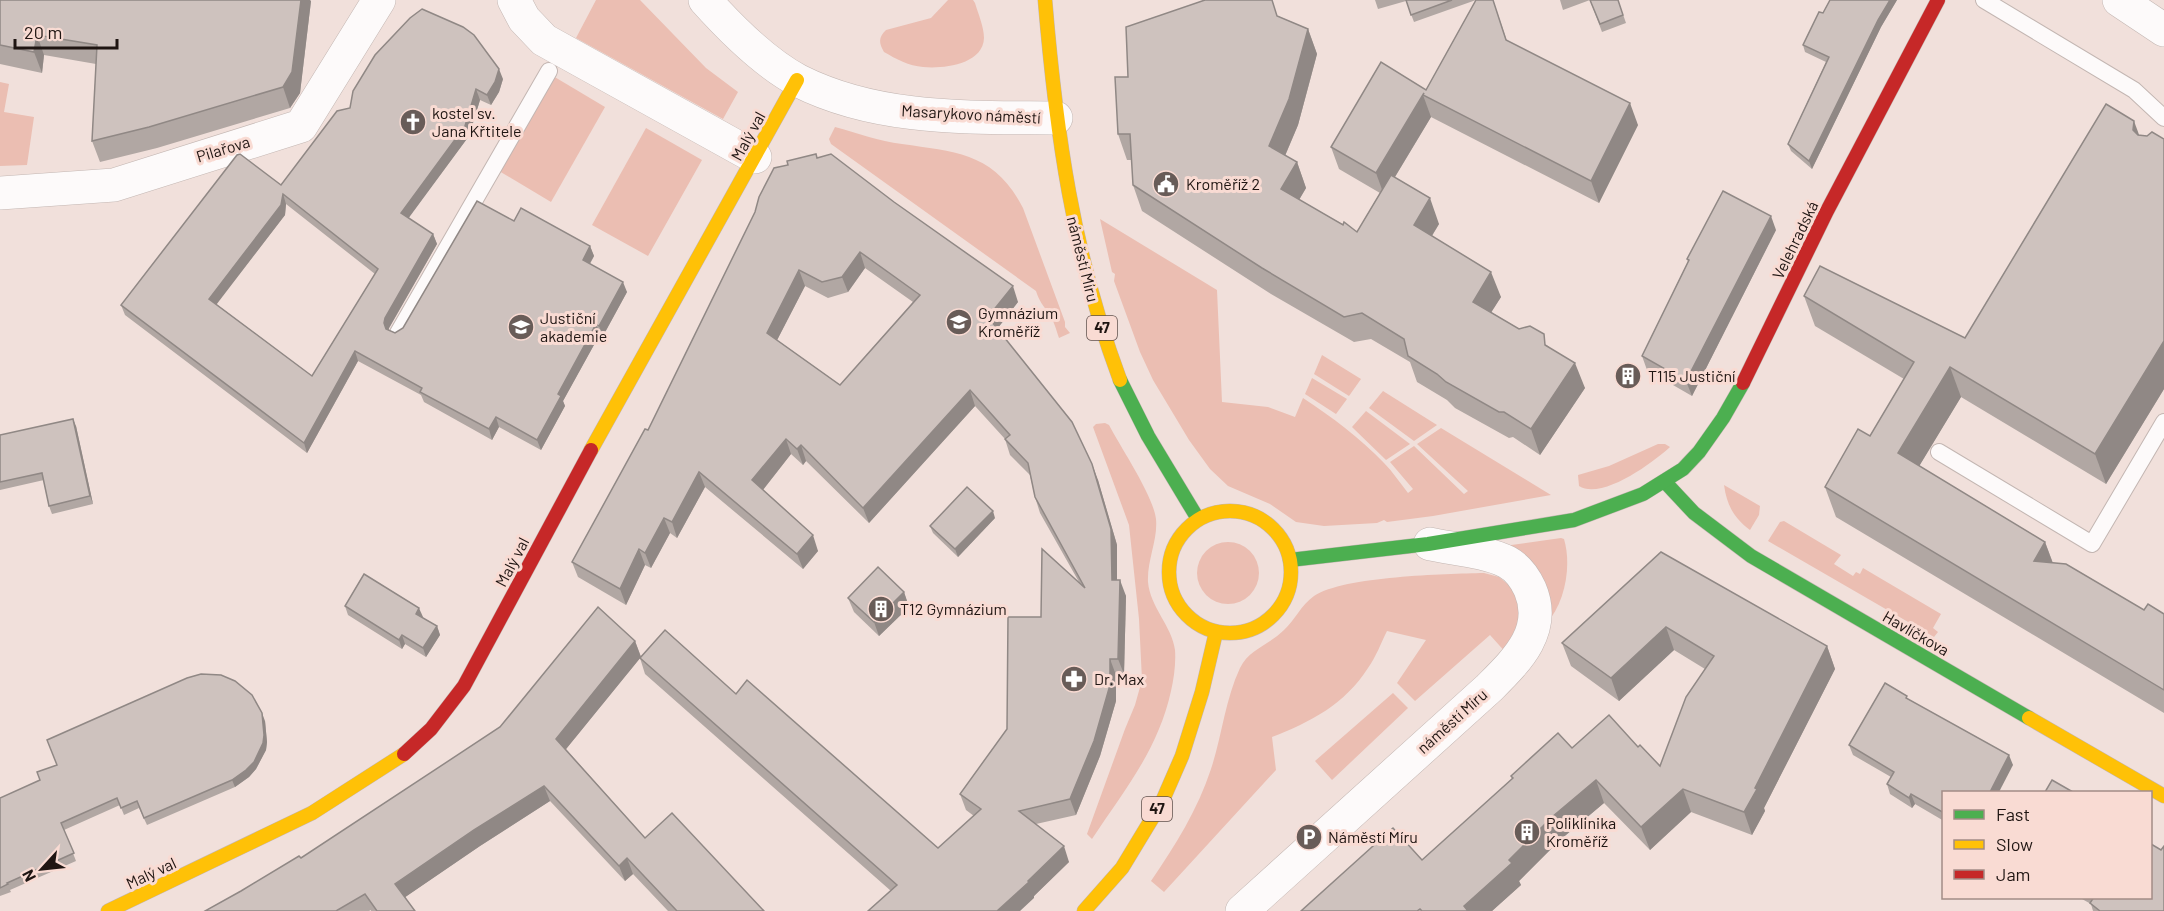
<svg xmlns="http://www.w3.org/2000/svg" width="2164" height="911" font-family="Barlow,sans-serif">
	<rect width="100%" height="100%" fill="#f1e0db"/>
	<g fill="#ebbeb2">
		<path d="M596,0H640L706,68L738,92L723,119L576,38Z"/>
		<path d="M948,0H973L975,3C978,13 984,27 984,38C983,65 942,69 923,67C909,66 896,59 884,52C879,43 878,38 886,30L931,18Z"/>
		<path d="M553,76L605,107L551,202L499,171Z"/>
		<path d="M0,82L9,84L4,112L34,117L27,165L0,166Z"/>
		<path d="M835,127C857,133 879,141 902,144C957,152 995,153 1023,208L1065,322V327L1070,333L1059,338C1056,329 1054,321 1049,314C1043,305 1039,301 1036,291L831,144L829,139Z"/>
		<path d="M646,128L702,160L648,256L592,225Z"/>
		<path d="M1100,219L1217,290L1222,402L1268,407L1295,417L1303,398C1332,417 1360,438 1384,463C1393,472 1400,483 1408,493L1413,489L1390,462L1414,446L1464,494L1468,491L1417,444L1441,428L1551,495L1433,516L1387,522L1384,520L1377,523L1324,526L1296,522L1270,504L1228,486L1210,469L1189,440L1153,380L1140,352L1114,281L1115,274L1112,272Z"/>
		<path d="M1322,355L1361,379L1349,396L1314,374Z"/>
		<path d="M1312,378L1347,399L1336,414L1305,394Z"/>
		<path d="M1383,391L1437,425L1414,441L1369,408Z"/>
		<path d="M1366,411L1410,444L1386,460L1352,427Z"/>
		<path d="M1105,423L1109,425C1121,448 1153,495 1156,519C1158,540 1147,560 1148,582C1150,607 1172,626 1175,650C1176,663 1174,678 1171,691C1158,750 1125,789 1092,839L1087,834L1125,729L1135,705L1142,680L1139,619L1129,525L1093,427L1096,424Z"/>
		<path d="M1658,444H1665L1670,447C1655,461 1602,501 1579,486L1578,475L1609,466Z"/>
		<path d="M1724,485L1760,506L1759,515L1750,530C1734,518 1727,506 1724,485Z"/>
		<path d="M1784,521L1841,555L1834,564L1853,576L1856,572L1860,574L1863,568L1941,614L1933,628L1938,632L1934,637L1768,541L1780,522Z"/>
		<path d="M1561,538L1564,539C1572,566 1565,603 1546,624L1504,546Z"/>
		<circle cx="1228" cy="573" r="31"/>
		<path d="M1484,573L1499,577L1516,591L1523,616L1508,655L1490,635L1415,701L1397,683L1426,640L1387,631C1381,643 1376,657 1368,668C1345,704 1311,722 1272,737L1276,770L1164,892L1151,881C1175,846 1198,809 1211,769C1222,736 1225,700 1240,668C1249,649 1269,645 1284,630C1295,620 1301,605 1314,596C1344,576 1446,574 1484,573Z"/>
		<path d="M1393,693L1408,708L1332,780L1315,761Z"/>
	</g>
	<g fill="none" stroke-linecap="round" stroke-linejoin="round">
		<defs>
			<g id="lane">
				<path d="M1984,0L2134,90L2164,118"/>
				<path d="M398,333L549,71"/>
				<path d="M1939,452L2092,544L2164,422"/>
			</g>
			<g id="street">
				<path d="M514,0L524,19L544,40L755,157"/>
				<path d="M705,0C731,29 765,63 799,81C879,121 969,117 1056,118"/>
				<path d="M2119,0L2164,30"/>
				<path d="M0,193L114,185L301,126L379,0"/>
				<path d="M1242,911L1489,688C1516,661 1548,631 1530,589C1525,578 1518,568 1507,562C1486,551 1453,549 1430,544"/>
			</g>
			<g id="fast">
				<path d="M1120,380L1148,436L1198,519"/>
				<path d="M1665,482L1694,513L1751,556L2029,718"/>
				<path d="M1290,560L1428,544L1574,520L1643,494L1683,469L1699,452L1723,418L1743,383"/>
			</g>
			<g id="slow">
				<path d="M1045,0C1056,133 1073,254 1120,380"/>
				<path d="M591,450L797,80"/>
				<circle cx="1230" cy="572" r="61"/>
				<path d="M2029,718L2164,796"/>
				<path d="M108,911L312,813L404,754"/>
				<path d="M1084,911L1122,868L1162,802L1182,756L1202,692L1216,632"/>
			</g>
			<g id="jam">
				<path d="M1743,383L1827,211L1938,0"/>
				<path d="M404,754L431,729L464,686L591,450"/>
			</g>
		</defs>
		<use href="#lane" stroke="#c3b6b2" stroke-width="18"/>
		<use href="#street" stroke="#c3b6b2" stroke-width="34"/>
		<use href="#fast" stroke="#c3b6b2" stroke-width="15"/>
		<use href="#slow" stroke="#c3b6b2" stroke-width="15"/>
		<use href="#jam" stroke="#c3b6b2" stroke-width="15"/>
		<use href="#lane" stroke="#fdfafa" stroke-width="16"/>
		<use href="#street" stroke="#fdfafa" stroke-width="33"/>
		<use href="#fast" stroke="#4caf50" stroke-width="14"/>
		<use href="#slow" stroke="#ffc107" stroke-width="14"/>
		<use href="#jam" stroke="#c62828" stroke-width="14"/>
	</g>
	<g fill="#b1a7a3" fill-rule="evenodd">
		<path d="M0,0L311,1L300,93L290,108L157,148L100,162L92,141L96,64L44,55L42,73L0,64Z"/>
		<path d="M1375,0H1493L1507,41L1638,125L1599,203L1431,117L1395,177L1439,224L1432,236L1501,297L1491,312L1548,346L1585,388L1540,455L1513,437L1509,438L1455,408L1447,400L1417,382L1410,362L1371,339L1354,342L1271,294L1142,211L1133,185L1132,160H1127L1118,134L1128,77L1278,16L1308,29L1317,54L1298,125L1285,156L1297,162L1306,188L1299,200L1357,232L1380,193L1339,169L1331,147L1426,90L1476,0L1414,22L1406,1L1378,9Z"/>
		<path d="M1560,0H1618L1626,23L1602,32L1590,0L1563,10Z"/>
		<path d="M1830,0H1897L1881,27L1812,169L1791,151L1788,144L1826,62L1805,52L1803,45L1823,13Z"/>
		<path d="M503,79L499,92L491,105L480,100L469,136L408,218L433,234L437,244L388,330L395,333L403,328L514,221L590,246L594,256L590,264L627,292L603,336L600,334L563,401L565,406L541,450L499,427L492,440L424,402L421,395L358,361L307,453L125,315L121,305L281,185L337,111ZM286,204L375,274L312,376L216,304L285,215Z"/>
		<path d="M2139,135L2164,139V389L2106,484L1961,397L1919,466L2045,542L2053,563L2144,610L2164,614V713L1836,517L1825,487L1870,436L1904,379L1815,326L1804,296L1965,338Z"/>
		<path d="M817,158L1018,302L997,329L1098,480L1117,545V580L1126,596L1124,674L1116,675V701L1100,756L1076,815L1036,824L1069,862L1034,896V898L891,891L645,674L640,658L566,749L645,838L764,911H668L633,874L625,881L550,801L480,846L405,897L415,911H371V910L369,911H205L301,858L635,641L641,657L736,694L938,848L974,816L966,810L960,794L1007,729L1041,617L1079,582L1040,513L1035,497L1030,475L1010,455L1005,439L975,406L869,523L806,461L803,465L791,454L763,490L818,551L803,569L705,487L677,538L670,533L651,568L645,565L626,605L578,577L572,562L648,430ZM865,268L913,302L840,385L777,340L805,286L828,298L848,292Z"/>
		<path d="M1776,230L1692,396L1647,370L1642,356L1688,262L1687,259Z"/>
		<path d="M76,426L93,504L52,514L49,506L44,480L0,490V435Z"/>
		<path d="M995,518L958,557L933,533L930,526Z"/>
		<path d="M1661,552L1827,646L1835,669L1764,808L1765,811L1752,835L1691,812L1650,850L1604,803L1560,840L1519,881L1521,885L1492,911H1301L1422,860L1512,779L1511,776L1572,748L1638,747L1660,766L1705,669L1674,650L1619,701L1571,666L1562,643Z"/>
		<path d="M904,592L909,607L879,636L854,612L848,598Z"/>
		<path d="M345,606L423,617H422L437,626L440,635L426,657L405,644L402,649L348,615Z"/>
		<path d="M1908,699L2013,765L1944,792V821L1915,804L1912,808L1890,794L1887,784L1891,777L1853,755L1849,745Z"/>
		<path d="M265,721L267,742L266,750L256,769L249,777L235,787L147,825L139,808L124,815L120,805L64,830L76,861L10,890L11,892L0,896V798Z"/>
		<path d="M2161,850L2164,911H2093L2091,904L2082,899V897H2151Z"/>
	</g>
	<g fill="#908885">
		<path d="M301,0H310L311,1L300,93L290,108L283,87Z"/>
		<path d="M1890,0H1897L1881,27L1812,169L1809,161L1878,20Z"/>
		<path d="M1308,29L1317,54L1298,125L1278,172L1269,146Z"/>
		<path d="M37,35L44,55L42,73L34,52Z"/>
		<path d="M499,69L503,79L499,92L491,105L487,95Z"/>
		<path d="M476,89L480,100L469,136L405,223L401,213Z"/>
		<path d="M1423,95L1431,117L1384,195L1376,173Z"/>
		<path d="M1630,103L1638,125L1599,203L1591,181Z"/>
		<path d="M2134,121L2145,151L2133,130Z"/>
		<path d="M1297,162L1306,188L1290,215L1281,189Z"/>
		<path d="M283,194L286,204L285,215L213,309L209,299Z"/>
		<path d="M1430,198L1439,224L1423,250L1414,225Z"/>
		<path d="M1771,216L1776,230L1692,396L1686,381Z"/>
		<path d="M433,234L437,244L389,328L388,334L384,323L385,318Z"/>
		<path d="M590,246L594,256L586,270L583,260Z"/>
		<path d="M860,252L865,268L848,292L842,277Z"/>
		<path d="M799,270L805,286L773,348L767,333Z"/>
		<path d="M1491,272L1501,297L1482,327L1473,302Z"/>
		<path d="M623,282L627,292L603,336L599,326Z"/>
		<path d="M1013,286L1018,302L994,333L988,317Z"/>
		<path d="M596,324L600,334L563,401L565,406L541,450L537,440L558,394Z"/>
		<path d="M2164,341V389L2106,484L2095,454Z"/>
		<path d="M355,351L358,361L307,453L304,443Z"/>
		<path d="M1575,363L1585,388L1540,455L1531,429Z"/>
		<path d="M1950,367L1961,397L1909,483L1898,453Z"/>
		<path d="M970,390L975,406L869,523L863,508Z"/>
		<path d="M496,417L499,427L492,440L489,429Z"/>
		<path d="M73,419L76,426L93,504L90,496Z"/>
		<path d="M786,439L791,454L758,496L752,480Z"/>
		<path d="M801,445L806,461L803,465L797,449Z"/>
		<path d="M1092,464L1098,480L1117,545V596L1112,580Z"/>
		<path d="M699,472L705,487L677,538L672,522Z"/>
		<path d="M993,511L995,518L958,557L955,549Z"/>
		<path d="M664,518L670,533L651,568L645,553Z"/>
		<path d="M813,535L818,551L803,569L797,554Z"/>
		<path d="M2045,542L2056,572L2034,561Z"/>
		<path d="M639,549L645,565L626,605L620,589Z"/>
		<path d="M1120,580L1126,596L1124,674L1118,659Z"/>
		<path d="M904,592L909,607L879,636L874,622Z"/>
		<path d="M419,608L423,617L419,622L416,614Z"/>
		<path d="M437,626L440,635L426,657L423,648Z"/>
		<path d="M1666,627L1674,650L1619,701L1611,678Z"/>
		<path d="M402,635L405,644L402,649L399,640Z"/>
		<path d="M635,641L641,657L562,754L556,739Z"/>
		<path d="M1827,646L1835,669L1764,808L1765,811L1752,835L1744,812L1755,788Z"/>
		<path d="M1110,659L1116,675V701L1100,756L1076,815L1070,799Z"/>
		<path d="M262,713L265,721L267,742L266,750L256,769L249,777L235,787L232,780Z"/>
		<path d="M2009,755L2013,765L1999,792H1990Z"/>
		<path d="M1596,780L1604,803L1560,840L1519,881L1521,885L1492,911H1466L1464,906L1509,860L1552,817Z"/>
		<path d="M544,786L550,801L480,846L401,900L395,884L474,830Z"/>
		<path d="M1683,789L1691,812L1650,850L1641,827Z"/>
		<path d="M1911,794L1915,804L1912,808L1909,798Z"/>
		<path d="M1064,846L1069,862L1034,896V898L1020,911H997Z"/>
		<path d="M627,858L633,874L625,881L619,866Z"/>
	</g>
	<g fill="#cec2be" stroke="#908885" stroke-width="1.5" fill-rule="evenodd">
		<path d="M0,0H301L292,72L283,87L149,127L92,141L97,45L37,35L34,52L0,45Z"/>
		<path d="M1205,0H1272L1277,16L1308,29L1289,99L1269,146L1297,162L1281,189L1343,225L1344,222L1357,232L1391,175L1430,198L1414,225L1491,272L1473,302L1519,329L1530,326L1544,334L1545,345L1575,363L1531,429L1504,412H1499L1446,382L1437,374L1408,356L1404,339L1362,313L1344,317L1262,268L1133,185L1130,134H1118L1115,77H1128L1126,27Z"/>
		<path d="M1406,0H1452L1411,15Z"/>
		<path d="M1476,0H1493L1506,40L1630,103L1591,181L1423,95L1424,93L1376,173L1331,147L1381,62L1426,90Z"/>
		<path d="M1590,0H1618L1623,15L1600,24Z"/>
		<path d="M1830,0H1890L1878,20L1809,161L1788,144L1829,57L1803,45L1819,12L1823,13Z"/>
		<path d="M422,9L463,27L474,35L499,69L495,82L487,95L476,89L465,126L401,213L433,234L385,318L384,323L386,329L395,333L403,328L477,201L514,221L521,208L590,246L583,260L623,282L599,326L596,324L558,394L561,396L537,440L496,417L489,429L420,392L422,388L355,351L304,443L121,305L237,155L240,154L281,185L337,111L350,108L353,91L375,55L410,18ZM283,194L378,269L312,376L209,299L281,205Z"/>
		<path d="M2106,104L2134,121L2133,130L2138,135L2147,136L2152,132L2164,139V341L2095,454L1950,367L1898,453L2045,542L2034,561L2066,564L2144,610L2148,604L2164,614V690L1825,487L1858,429L1870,436L1914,362L1804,296L1820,266L1965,338Z"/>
		<path d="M816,154L817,158L831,154L894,202L1013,286L988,317L1072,422L1092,464L1111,529L1112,580H1120L1118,659H1110V685L1094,741L1070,799L1019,811L1064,846L1028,881L1029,882L997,911H868L897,885L640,658L665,630L736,694L747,680L938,848L981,809L960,794L1007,729L1008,617H1041L1042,549L1085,588L1035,497L1028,463L1005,439L1010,435L970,390L863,508L801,445L797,449L786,439L752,480L813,535L797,554L699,472L672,522L664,518L645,553L639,549L620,589L572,562L645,429L648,430L755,212L759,197L774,168L788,165L787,161ZM860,252L920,295L840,385L767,333L799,270L822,282L842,277Z"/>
		<path d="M1723,191L1771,216L1686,381L1642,356L1689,260L1687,259Z"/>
		<path d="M73,419L90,496L49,506L42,473L0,482V435Z"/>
		<path d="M967,487L993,511L955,549L930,526Z"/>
		<path d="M1661,552L1827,646L1755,788L1757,789L1744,812L1683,789L1641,827L1596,780L1552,817L1509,860L1512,863L1464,906L1468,911H1422L1420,909L1417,911H1301L1393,828L1422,860L1513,778L1511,776L1558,733L1572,748L1609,715L1638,747L1640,745L1660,766L1686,697L1714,656L1666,627L1611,678L1562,643Z"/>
		<path d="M878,567L904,592L874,622L848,598Z"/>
		<path d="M364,574L419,608L416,614L437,626L423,648L402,635L399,640L345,606Z"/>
		<path d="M598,607L635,641L556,739L645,838L672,813L764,911H677L627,858L619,866L544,786L474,830L395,884L415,911H377L365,894L336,911H205L241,891L299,856L301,858L500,727Z"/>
		<path d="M201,674L221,675L235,681L252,695L262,713L264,735L263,743L254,762L246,770L232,780L144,818L137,801L121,808L117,798L61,823L74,853L7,883L8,884L0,888V798L40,780L37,772L57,765L47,740L187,678Z"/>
		<path d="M1885,683L1907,696L1906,698L2009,755L1990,792H1944V813L1911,794L1909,798L1887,784L1894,772L1849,745Z"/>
		<path d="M2052,780L2073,792H2045Z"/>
		<path d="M2151,844L2161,850L2164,846V911H2100L2090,903L2094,897H2151Z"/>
	</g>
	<defs>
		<symbol id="church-disc" viewBox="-11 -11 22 22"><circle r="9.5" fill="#685c58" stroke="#f9dbd3"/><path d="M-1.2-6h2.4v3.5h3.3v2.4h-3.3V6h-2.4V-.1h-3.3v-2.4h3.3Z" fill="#fff"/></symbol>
		<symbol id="civic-disc" viewBox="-11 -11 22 22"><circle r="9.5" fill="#685c58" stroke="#f9dbd3"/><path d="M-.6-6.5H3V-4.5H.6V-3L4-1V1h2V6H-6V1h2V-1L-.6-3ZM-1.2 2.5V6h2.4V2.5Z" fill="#fff"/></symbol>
		<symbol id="university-disc" viewBox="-11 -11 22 22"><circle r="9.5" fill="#685c58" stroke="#f9dbd3"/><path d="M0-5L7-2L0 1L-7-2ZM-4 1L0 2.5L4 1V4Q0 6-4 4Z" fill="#fff"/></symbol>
		<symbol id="school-disc" viewBox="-11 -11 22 22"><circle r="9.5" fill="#685c58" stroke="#f9dbd3"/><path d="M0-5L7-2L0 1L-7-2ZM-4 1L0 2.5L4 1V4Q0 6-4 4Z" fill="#fff"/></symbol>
		<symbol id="building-disc" viewBox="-11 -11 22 22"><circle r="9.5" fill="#685c58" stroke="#f9dbd3"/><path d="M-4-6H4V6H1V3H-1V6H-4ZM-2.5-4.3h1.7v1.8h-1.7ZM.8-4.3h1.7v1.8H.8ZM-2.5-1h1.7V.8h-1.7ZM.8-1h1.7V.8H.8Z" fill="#fff"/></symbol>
		<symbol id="pharmacy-disc" viewBox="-11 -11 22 22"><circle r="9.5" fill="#685c58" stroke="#f9dbd3"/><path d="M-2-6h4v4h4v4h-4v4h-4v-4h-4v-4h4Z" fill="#fff"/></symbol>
		<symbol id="parking-disc" viewBox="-11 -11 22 22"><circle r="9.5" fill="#685c58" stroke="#f9dbd3"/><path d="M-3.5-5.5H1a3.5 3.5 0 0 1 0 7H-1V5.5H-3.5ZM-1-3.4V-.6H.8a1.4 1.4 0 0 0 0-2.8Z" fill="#fff"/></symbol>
	</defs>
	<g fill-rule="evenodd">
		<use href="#church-disc" x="398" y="107" width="30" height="30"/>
		<use href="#civic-disc" x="1151" y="169" width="30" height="30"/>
		<use href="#university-disc" x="944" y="307" width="30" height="30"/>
		<use href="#school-disc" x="506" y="312" width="30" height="30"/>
		<use href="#building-disc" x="1613" y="361" width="30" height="30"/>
		<use href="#building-disc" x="866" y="594" width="30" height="30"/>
		<use href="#pharmacy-disc" x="1059" y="664" width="30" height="30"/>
		<use href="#building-disc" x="1512" y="817" width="30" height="30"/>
		<use href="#parking-disc" x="1294" y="822" width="30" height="30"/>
	</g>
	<g text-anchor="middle" stroke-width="6" stroke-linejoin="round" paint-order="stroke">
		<g fill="#f9dbd3" stroke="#60504c" stroke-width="1.5">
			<rect x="1087" y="316" width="30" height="24" rx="4.5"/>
			<rect x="1142" y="797" width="30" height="24" rx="4.5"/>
		</g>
		<g font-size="15" font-weight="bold" fill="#1f1512">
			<text x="1102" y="333">47</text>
			<text x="1157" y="814">47</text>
		</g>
		<g font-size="16" fill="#1f1512" stroke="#f9dbd3" text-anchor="start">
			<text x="432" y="119">kostel sv.<tspan x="432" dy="18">Jana Křtitele</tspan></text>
			<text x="1186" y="190">Kroměříž 2</text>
			<text x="978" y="319">Gymnázium<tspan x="978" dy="18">Kroměříž</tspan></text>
			<text x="540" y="324">Justiční<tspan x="540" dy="18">akademie</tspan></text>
			<text x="1648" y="382">T115 Justiční</text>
			<text x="900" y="615">T12 Gymnázium</text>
			<text x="1094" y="685">Dr. Max</text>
			<text x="1546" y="829">Poliklinika<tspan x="1546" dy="18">Kroměříž</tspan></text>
			<text x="1328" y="843">Náměstí Míru</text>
		</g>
		<g font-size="16" fill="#1f1512" stroke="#f9dbd3">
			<text transform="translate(971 114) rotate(3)" y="6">Masarykovo náměstí</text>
			<text transform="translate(748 136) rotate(-61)" y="6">Malý val</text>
			<text transform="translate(223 149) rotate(-17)" y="6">Pilařova</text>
			<text transform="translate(1795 240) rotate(-64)" y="6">Velehradská</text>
			<text transform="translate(1083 259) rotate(76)" y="6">náměstí Míru</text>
			<text transform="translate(512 562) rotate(-62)" y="6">Malý val</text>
			<text transform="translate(1916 633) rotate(30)" y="6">Havlíčkova</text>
			<text transform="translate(1452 721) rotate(-42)" y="6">náměstí Míru</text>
			<text transform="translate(151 873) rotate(-25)" y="6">Malý val</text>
		</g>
	</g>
	<rect x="1942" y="791" width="210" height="108" fill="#f9dbd3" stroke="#a28c86" stroke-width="1.5"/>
	<rect x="1954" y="810" width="30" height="9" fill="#4caf50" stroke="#a28c86" stroke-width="1.5"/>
	<text x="1996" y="821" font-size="18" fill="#1f1512">Fast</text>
	<rect x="1954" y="840" width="30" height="9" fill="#ffc107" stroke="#a28c86" stroke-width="1.5"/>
	<text x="1996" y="851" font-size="18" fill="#1f1512">Slow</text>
	<rect x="1954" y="870" width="30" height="9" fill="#c62828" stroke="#a28c86" stroke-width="1.5"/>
	<text x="1996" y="881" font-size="18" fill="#1f1512">Jam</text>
	<g transform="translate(42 869) rotate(243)" stroke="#f9dbd3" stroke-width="4.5" paint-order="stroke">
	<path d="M0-4.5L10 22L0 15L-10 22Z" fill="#1f1512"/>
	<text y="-9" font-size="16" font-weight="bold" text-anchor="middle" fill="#1f1512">N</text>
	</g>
	<path d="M15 39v9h102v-9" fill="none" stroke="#1f1512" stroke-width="3"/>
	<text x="24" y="39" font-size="18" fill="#1f1512" stroke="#f9dbd3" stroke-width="4.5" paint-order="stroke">20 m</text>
</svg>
